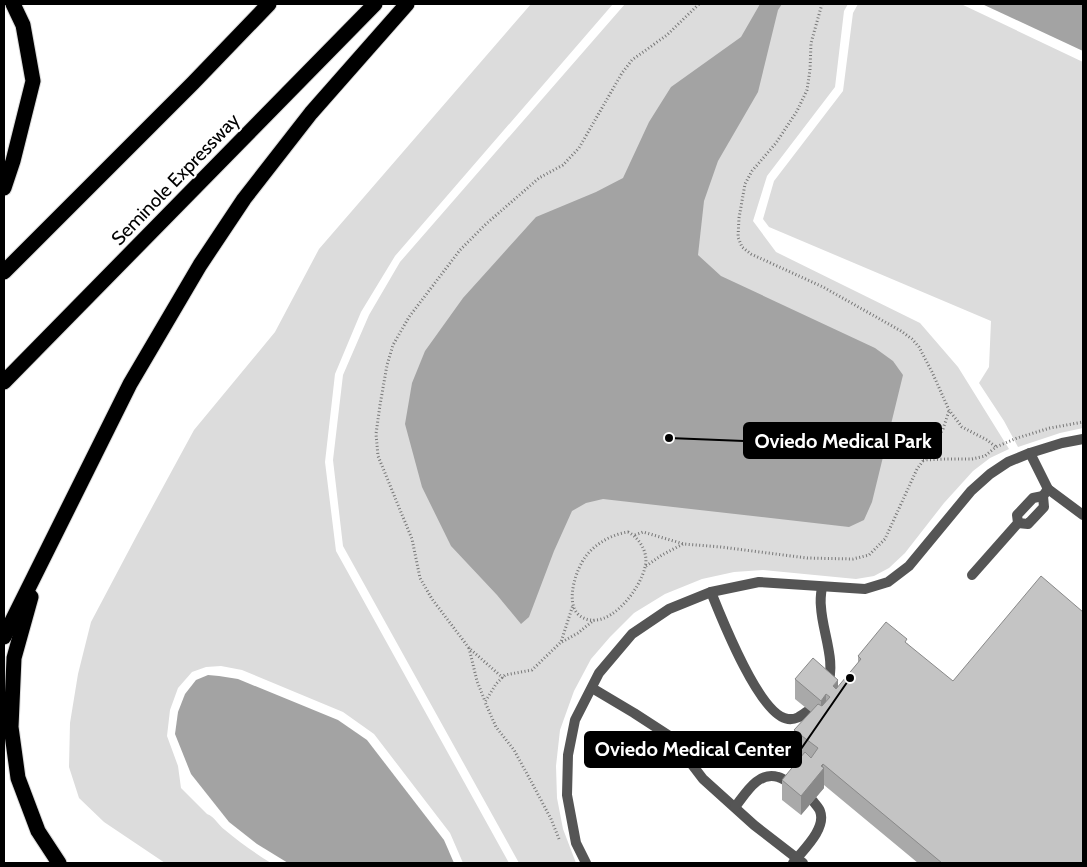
<svg xmlns="http://www.w3.org/2000/svg" width="1087" height="867" font-family="Cabin,sans-serif">
	<rect width="100%" height="100%" fill="#fff"/>
	<g fill="#dcdcdc">
		<path d="M531,4H613L395,256L361,312L335,374L325,462L336,551L509,863H463L450,833L374,734L343,712L242,670L221,666L206,667L192,672L178,688L170,710L167,736L178,766L181,788L207,814C215,817 218,825 225,830C239,842 255,853 271,863H165L104,822L79,798L69,767L70,723L78,674L91,622L137,535L194,430L275,332L319,249Z"/>
		<path d="M625,4H848L844,11L835,87L767,176L753,221L776,252L920,323L958,367L1009,449L990,458L973,471L944,503L905,553L889,568L874,576L856,579L763,570L734,572L702,579L665,594L634,613L610,637L591,659L574,691L560,730L556,766L557,798L563,829L576,863H519L343,546L333,460L343,375L369,315L400,262Z"/>
		<path d="M858,4H961L1083,62V428L1060,433L1018,447L1004,421L979,383L989,367L991,321L769,227L763,219L774,181L843,91L853,13Z"/>
	</g>
	<g fill="#a3a3a3">
		<path d="M760,4H782L778,10L758,92L718,161L704,201L698,255L721,276L875,348L893,361L903,375L872,502L864,520L849,527L603,499L586,503L572,511L554,551L529,617L521,624L497,595L451,546L422,487L405,424L412,383L425,351L463,298L536,217L596,192L623,178L649,122L671,87L741,37Z"/>
		<path d="M982,4H1083V51Z"/>
		<path d="M208,675L219,676L238,679L338,720L367,740L444,840L454,863H288L257,844L229,822L191,774L175,734L178,712L185,694L196,680Z"/>
	</g>
	<g fill="none" stroke-linecap="round" stroke-linejoin="round">
		<defs>
			<g id="highway">
				<path d="M4,188L13,161L33,81L23,25L13,4"/>
				<path d="M4,272L193,83L269,4"/>
				<path d="M4,382L375,4"/>
				<path d="M31,597L14,658L11,727L18,778L38,831L59,863"/>
				<path d="M4,637L130,384L200,265L244,199L311,113L407,4"/>
			</g>
		</defs>
		<use href="#highway" stroke="#dbdbdb" stroke-width="17"/>
		<g stroke="#777" stroke-width="3" stroke-dasharray="1 2.5" stroke-linecap="butt">
			<path d="M822,4L811,43L810,70L807,90L797,111L776,143L752,171L745,184L739,218L738,237L742,247L751,254L823,287L901,331L912,339L919,347L932,372L949,410L962,427L987,440L996,447"/>
			<path d="M923,460L947,459H972L985,456L996,447L1017,438L1050,428L1083,422"/>
			<path d="M628,532C640,538 649,554 645,567C640,590 607,634 580,616C564,604 576,569 586,556C596,543 613,534 628,532Z"/>
			<path d="M635,535L643,532L684,544L721,547L807,558L853,559L869,555L885,539L917,469L935,445L943,429L949,411"/>
			<path d="M646,566L662,555L683,544"/>
			<path d="M562,642L578,633L594,620"/>
			<path d="M469,648L477,681L485,701"/>
			<path d="M503,678L469,648L432,599L420,578L412,539L378,456L376,434L380,405L387,365L393,345L409,317L460,250L486,224L539,178L563,165L579,148L622,73L632,60L667,35L699,4"/>
			<path d="M559,839L551,819L532,783L514,750L496,727L485,702L496,684L505,675L532,670L561,642L573,605"/>
		</g>
		<g stroke="#555" stroke-width="10">
			<path d="M1048,489L1083,515"/>
			<path d="M1018,523L1028,524L1044,507L1043,496L1048,489L1030,453"/>
			<path d="M972,575L1018,523L1017,515L1033,498L1043,496"/>
			<path d="M822,587C821,593 820,600 821,607C822,631 837,663 827,686"/>
			<path d="M711,592C721,617 760,716 788,719C797,720 802,715 809,710"/>
			<path d="M592,688L634,713L671,737L703,779L754,825L803,863"/>
			<path d="M735,807C746,793 758,771 778,777C783,778 788,782 792,785"/>
			<path d="M793,863C802,851 827,829 820,811C819,808 815,804 813,801"/>
		</g>
		<path stroke="#555" stroke-width="10" d="M586,863L576,843L567,795L568,755L575,720L599,673L632,634L669,609L711,592L759,582L865,589L888,582L909,566L971,491L990,474L1008,462L1030,453L1062,443L1083,439"/>
		<use href="#highway" stroke="#000" stroke-width="15"/>
	</g>
	<path fill="#a9a9a9" d="M907,643L1083,863H918L824,785V788L801,815L782,800V780L802,756L794,750V730L811,712L795,699V679L838,687L858,663V656Z"/>
	<g fill="#898989">
		<path d="M838,680V700L833,686Z"/>
		<path d="M826,694V714L821,720V701Z"/>
		<path d="M823,764V769L824,768V788L801,815V796Z"/>
	</g>
	<path fill="#c4c4c4" stroke="#898989" d="M1041,576L1083,612V863H942L823,764L821,766L824,768L801,796L782,780L805,752L811,758L818,748L794,730L818,704L822,706L830,697L826,694L821,701L795,679L813,658L838,680L833,686L836,689L861,659L858,656L886,622L907,639L905,642L953,681Z"/>
	<g text-anchor="middle" stroke-width="4" stroke-linejoin="round" paint-order="stroke">
		<g font-size="19" fill="#000" stroke="#fff">
			<text transform="translate(175 179) rotate(-46)" y="7">Seminole Expressway</text>
		</g>
	</g>
	<path fill="none" stroke="#000" stroke-width="2" d="M669 438L744 441M850 678L801 749"/>
	<g fill="#000" stroke="#fff" stroke-width="2">
		<circle cx="669" cy="438" r="5"/>
		<circle cx="850" cy="678" r="5"/>
	</g>
	<g fill="#000" stroke="#000" stroke-width="2">
		<rect x="744" y="423" width="197" height="35" rx="5"/>
		<rect x="585" y="732" width="216" height="35" rx="5"/>
	</g>
	<g font-size="20" text-anchor="middle" font-weight="bold" fill="#fff">
		<text x="843" y="448">Oviedo Medical Park</text>
		<text x="693" y="756">Oviedo Medical Center</text>
	</g>
	<rect width="1087" height="867" fill="none" stroke="#000000" stroke-width="10"/>
</svg>
